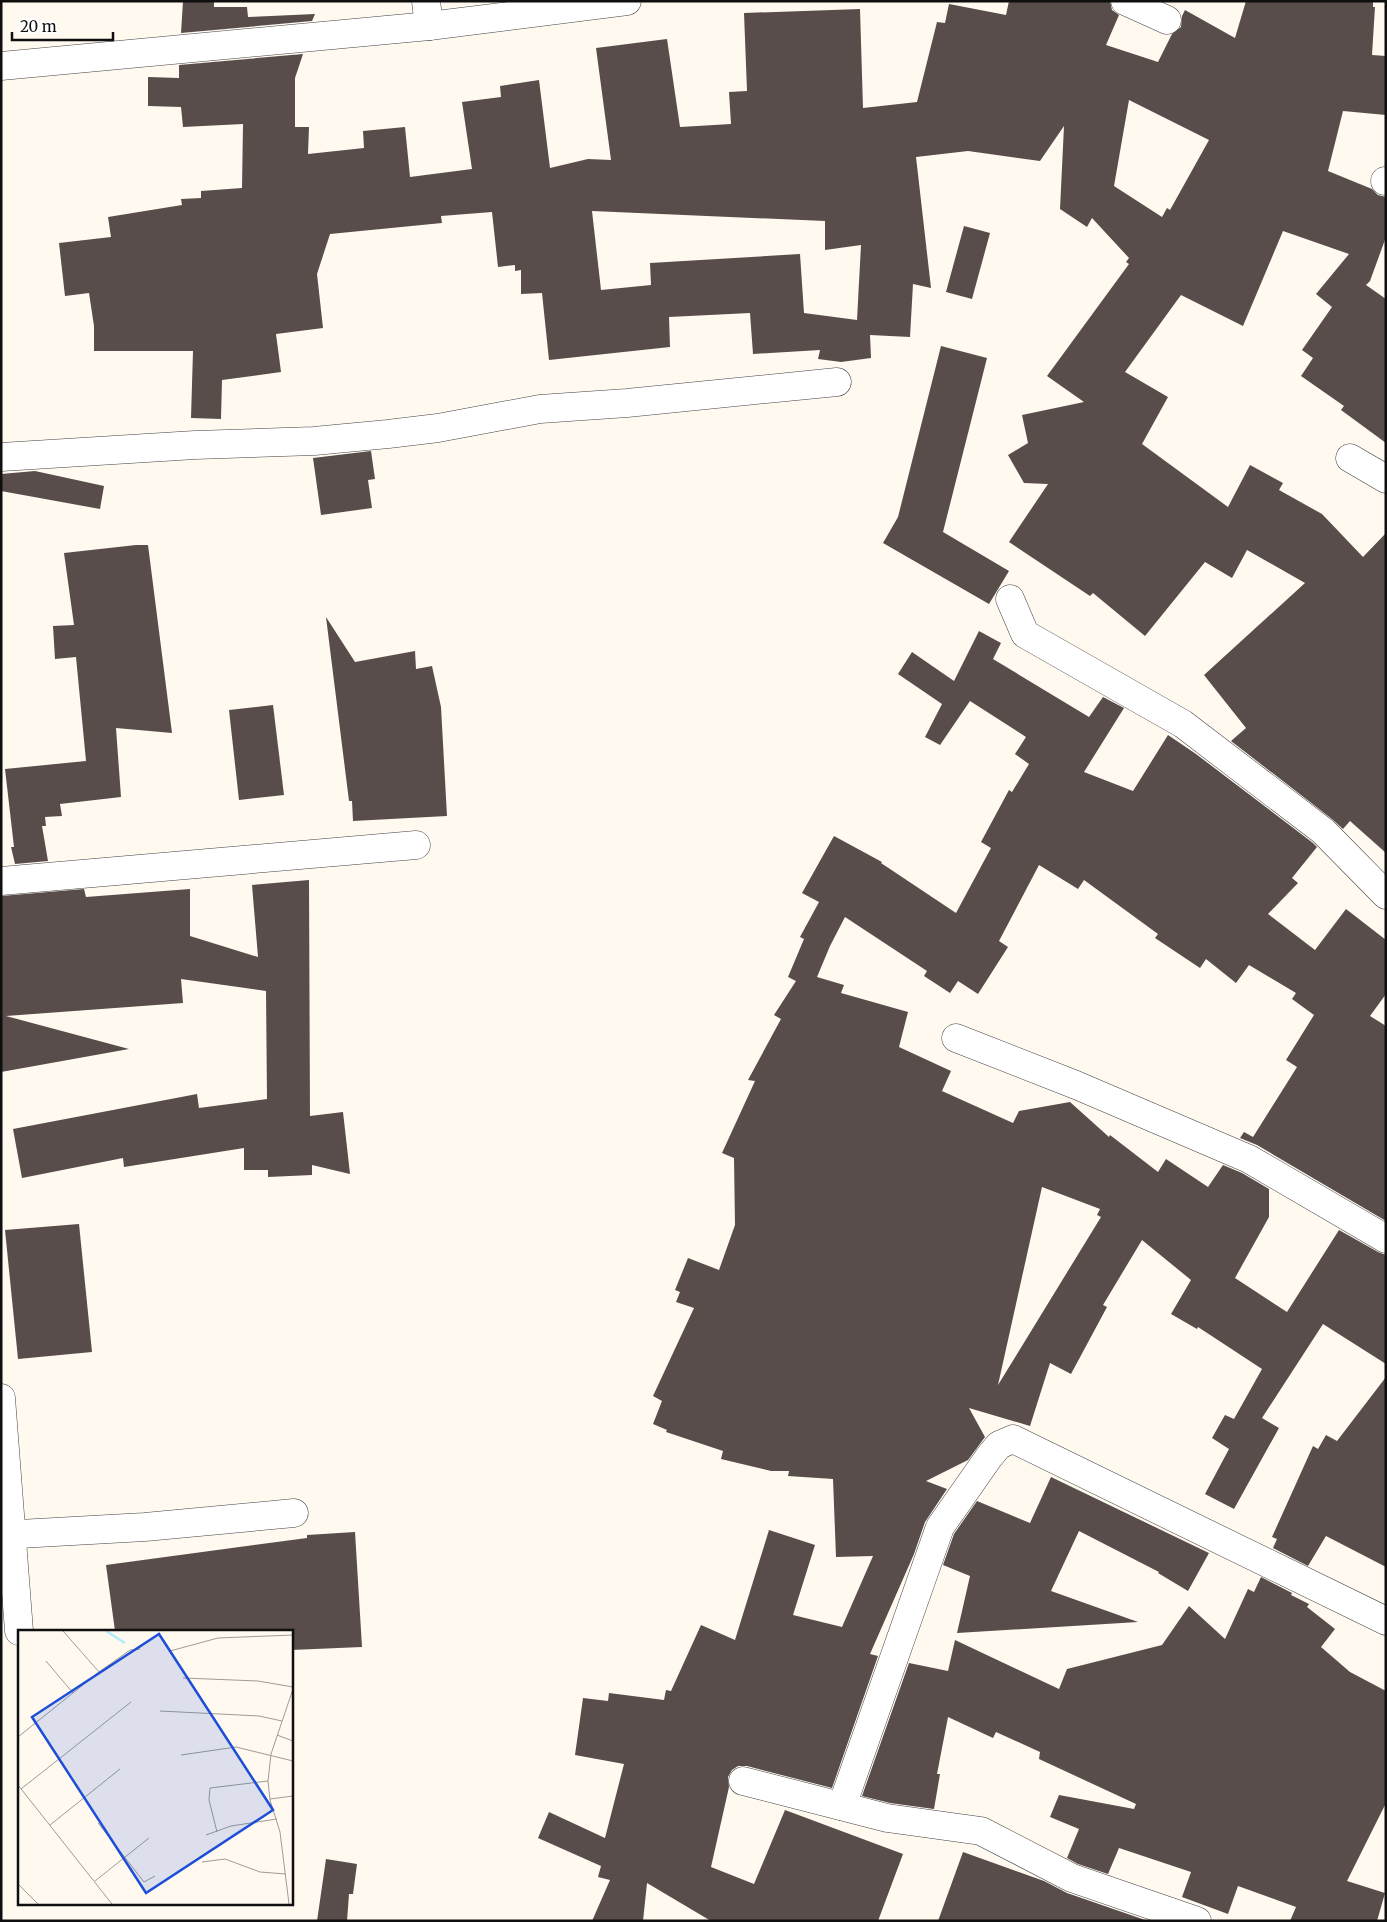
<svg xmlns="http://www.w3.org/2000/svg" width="1387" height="1922" font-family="Merriweather,serif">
	<rect width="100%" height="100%" fill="#fff9f0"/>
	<g fill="#584d4a" fill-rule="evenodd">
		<path d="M183,1L214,2V7H247L248,17L315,14L312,21L181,33Z"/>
		<path d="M1009,1H1110L1112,10L1119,15L1106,45L1158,62L1172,34L1181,27L1182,16L1185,10L1235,38L1246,1H1373V7H1375L1372,55L1386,56V115L1343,111L1328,171L1372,189L1378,195L1386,197V237L1370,281L1366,285L1386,299V443L1341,410L1344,406L1301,376L1313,358L1302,350L1332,307L1316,294L1349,254L1283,231L1243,326L1181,295L1125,372L1168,397L1142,444L1228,507L1250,465L1283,483L1279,490L1322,514L1363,557L1386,533V853L1350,821L1343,829L1332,819L1231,741L1246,728L1204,675L1305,583L1247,550L1232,578L1205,562L1145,636L1093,593L1090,596L1009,542L1048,484L1024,483L1008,455L1028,443L1022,415L1084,402L1047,376L1129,264L1126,262L1129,258L1092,218L1087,227L1060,209L1064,126L1040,161L968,151L916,157L931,288L913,284L910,337L870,335L871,358L841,362L818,359L820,350L753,354L750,313L669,317L670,347L549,360L542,293L521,294V270L515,271V265L498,267L492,212L441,216L442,223L330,234L317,274L323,328L276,334L281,372L222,380L221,419L191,418L193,351H94V326L89,293L65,296L59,243L111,237L108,217L182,205L181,199L201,198V191L242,188L243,124L183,127L181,107L148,106V77L179,78V65L303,54L295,78V127H309L308,154L364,148L363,131L405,127L410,177L472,169L462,102L501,97L500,86L539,80L550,168L588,159L611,160L596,48L667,39L680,127L731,124L729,92L747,91L744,13L860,9L863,108L917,102L937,22L945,23L949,4L1006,15ZM1129,100L1209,140L1170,210L1167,208L1162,217L1114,186ZM592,211L825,221V250L861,245L857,320L804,313L800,254L650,263L651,285L601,290Z"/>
		<path d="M964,226L990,233L972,299L946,292Z"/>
		<path d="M941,346L987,358L943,532L1009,571L989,604L883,543L898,517Z"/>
		<path d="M371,451L375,479L368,480L372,508L321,515L313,458Z"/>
		<path d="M35,471L104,486L100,509L1,491V474Z"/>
		<path d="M136,545H148L172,733L116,728L121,797L60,804L62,816L45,817L46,826H42L48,861L15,864L11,847H14L5,769L86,761L76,657L55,659L53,626L74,625L64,553Z"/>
		<path d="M326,617L355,662L415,651L416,669L432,666L441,707L447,816L353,821L352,801H349Z"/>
		<path d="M979,631L1001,643L993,659L1089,717L1103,697L1124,708L1084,772L1133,791L1168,735L1196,754L1313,843L1317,847L1292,878L1298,883L1268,914L1315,950L1346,909L1386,940V994L1370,1016L1386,1026V1221L1257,1145L1240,1138L1244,1132L1253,1137L1297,1067L1286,1060L1314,1015L1292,999L1296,993L1249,965L1236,983L1206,959L1200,968L1155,938L1158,934L1084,880L1078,889L1039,865L999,941L1008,947L978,994L958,981L950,993L924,976L927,971L845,917L830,946L817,977L844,985L841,993L908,1012L899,1047L951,1071L942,1091L1013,1123L1019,1111L1070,1102L1109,1137L1110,1135L1158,1172L1166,1159L1208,1187L1223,1165L1242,1173L1269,1189V1217L1235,1278L1287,1312L1339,1230L1378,1252L1386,1255V1364L1323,1324L1262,1418L1279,1428L1234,1509L1205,1494L1229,1449L1212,1438L1225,1415L1234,1419L1262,1369L1198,1327L1197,1329L1171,1314L1191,1280L1142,1240L1103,1305L1107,1307L1071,1374L1050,1363L1030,1426L969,1408L985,1437L968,1460L926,1481L947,1489L925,1522L914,1554L870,1654L878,1656L832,1788L747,1766H738L732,1770L728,1777L729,1787L711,1867L754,1884L785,1810L903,1854L878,1921H711L647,1883L643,1921H592L610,1880L598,1877L601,1866L538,1838L549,1812L605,1838L624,1764L575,1755L583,1698L608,1701L609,1693L664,1700L666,1690L671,1691L701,1625L735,1640L769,1530L815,1545L793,1615L842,1627L873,1556L836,1557L833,1479L788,1476L789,1471H771L721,1459L723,1451L666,1432L667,1430L653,1424L662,1401L653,1396L694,1308L676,1302L680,1292L675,1290L688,1258L719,1270L735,1225L734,1158L722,1153L755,1081L748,1080L781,1019L774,1015L796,981L788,977L804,939L800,937L819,902L802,893L834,836L882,862L881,863L956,913L991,848L981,842L1009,790L1012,792L1029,764L1015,754L1026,737L970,701L940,745L925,737L942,704L898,674L912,652L954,681ZM1042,1187L1100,1209L1097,1215L1101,1217L998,1385Z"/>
		<path d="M273,705L284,795L239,800L229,710Z"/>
		<path d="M309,880L310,1116L343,1112L350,1174L312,1165V1175L268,1177V1170H244V1148L124,1167L123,1158L22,1178L13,1129L197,1094L199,1108L267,1099L266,991L181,979L183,1003L6,1016L129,1049L1,1072V896L84,889L86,897L190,889V936L258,957L252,885Z"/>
		<path d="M79,1224L92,1352L18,1359L5,1230Z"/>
		<path d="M1386,1377V1567L1326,1536L1308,1566L1273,1548L1277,1539L1272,1537L1313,1446L1318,1449L1326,1435L1337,1441Z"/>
		<path d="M1051,1477L1209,1553L1188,1591L1158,1573L1159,1572L1079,1531L1051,1591L1138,1622L957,1633L970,1576L943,1565L954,1534L977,1501L1030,1523Z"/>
		<path d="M355,1532L362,1647L291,1650V1631H115L106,1565L307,1538V1535Z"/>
		<path d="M1261,1577L1292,1593L1291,1595L1309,1604L1307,1607L1335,1629L1321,1647L1350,1672L1386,1691V1803L1347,1881L1385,1893L1377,1921H1290L1296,1907L1238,1886L1228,1914L1182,1897L1191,1872L1119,1848L1108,1874L1078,1864L1067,1858L1079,1829L1050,1817L1059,1795L1134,1809L1136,1804L1039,1759L1040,1752L996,1732L993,1738L948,1717L937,1774H940L934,1809L890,1803L862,1796L909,1663L948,1671L955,1640L1059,1689L1067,1669L1162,1645L1189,1606L1225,1639L1248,1589L1254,1592Z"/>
		<path d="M963,1852L1044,1881L1067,1893L1148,1921H938Z"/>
		<path d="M326,1859L357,1864L353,1894H349L347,1921H317Z"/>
	</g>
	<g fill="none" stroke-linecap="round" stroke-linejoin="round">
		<defs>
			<g id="street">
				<path d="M426,1L429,26"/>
				<path d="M1125,1L1167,20"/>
				<path d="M1,66L429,26L627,1"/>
				<path d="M1385,181H1386"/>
				<path d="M1,457L195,445L314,441L388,434L438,428L540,409L627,403L837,382"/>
				<path d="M1350,458L1386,479"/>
				<path d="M1010,599L1025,634L1183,724L1323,831L1386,895"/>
				<path d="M1,881L416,845"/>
				<path d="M956,1038L1076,1085L1249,1159L1386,1239"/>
				<path d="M1,1398L19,1631"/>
				<path d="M1,1535L145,1527L294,1513"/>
				<path d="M743,1781L887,1818L981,1831L1072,1878L1197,1921"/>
				<path d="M842,1806L940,1527L989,1457L999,1445L1013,1439L1386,1621"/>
			</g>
		</defs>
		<use href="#street" stroke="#424242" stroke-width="29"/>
		<use href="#street" stroke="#fff" stroke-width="28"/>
	</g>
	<g transform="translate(18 1630)">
		<rect width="275" height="275" fill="#fff9f0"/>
		<path fill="none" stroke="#b2ecf9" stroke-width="2.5" d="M88,1L107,13"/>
		<path fill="none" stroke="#9f9b96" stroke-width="1" d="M45,1L81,42M152,21L200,8L275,5M28,31L55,63M165,48L240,51L275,57M142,81L241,86L264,91M259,105L275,111M0,107L81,42L112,20L122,19M163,125L218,117L275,131M0,155L94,274M3,159L113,72M252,169L275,166M80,193L126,252L137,246M32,195L102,139M199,202L191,170L192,158L250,151M188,205L213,196L259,189M184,232L207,229L242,242L268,244M77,251L131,208M0,254L20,274M271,274L262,202L252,170L250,151L253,124L275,59"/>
		<path fill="#1d4ed8" fill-opacity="0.15" stroke="#1d4ed8" stroke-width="2.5" d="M141,4L255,180L128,263L14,87Z"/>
		<rect width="275" height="275" fill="none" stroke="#0f0f0f" stroke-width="2.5"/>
	</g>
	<rect width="1387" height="1922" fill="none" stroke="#0f0f0f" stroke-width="5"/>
	<path d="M12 32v8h101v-8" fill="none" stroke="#0f0f0f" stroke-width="2.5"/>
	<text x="20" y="32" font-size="15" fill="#0f0f0f" stroke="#ffffff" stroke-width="4" paint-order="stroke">20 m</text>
</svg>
